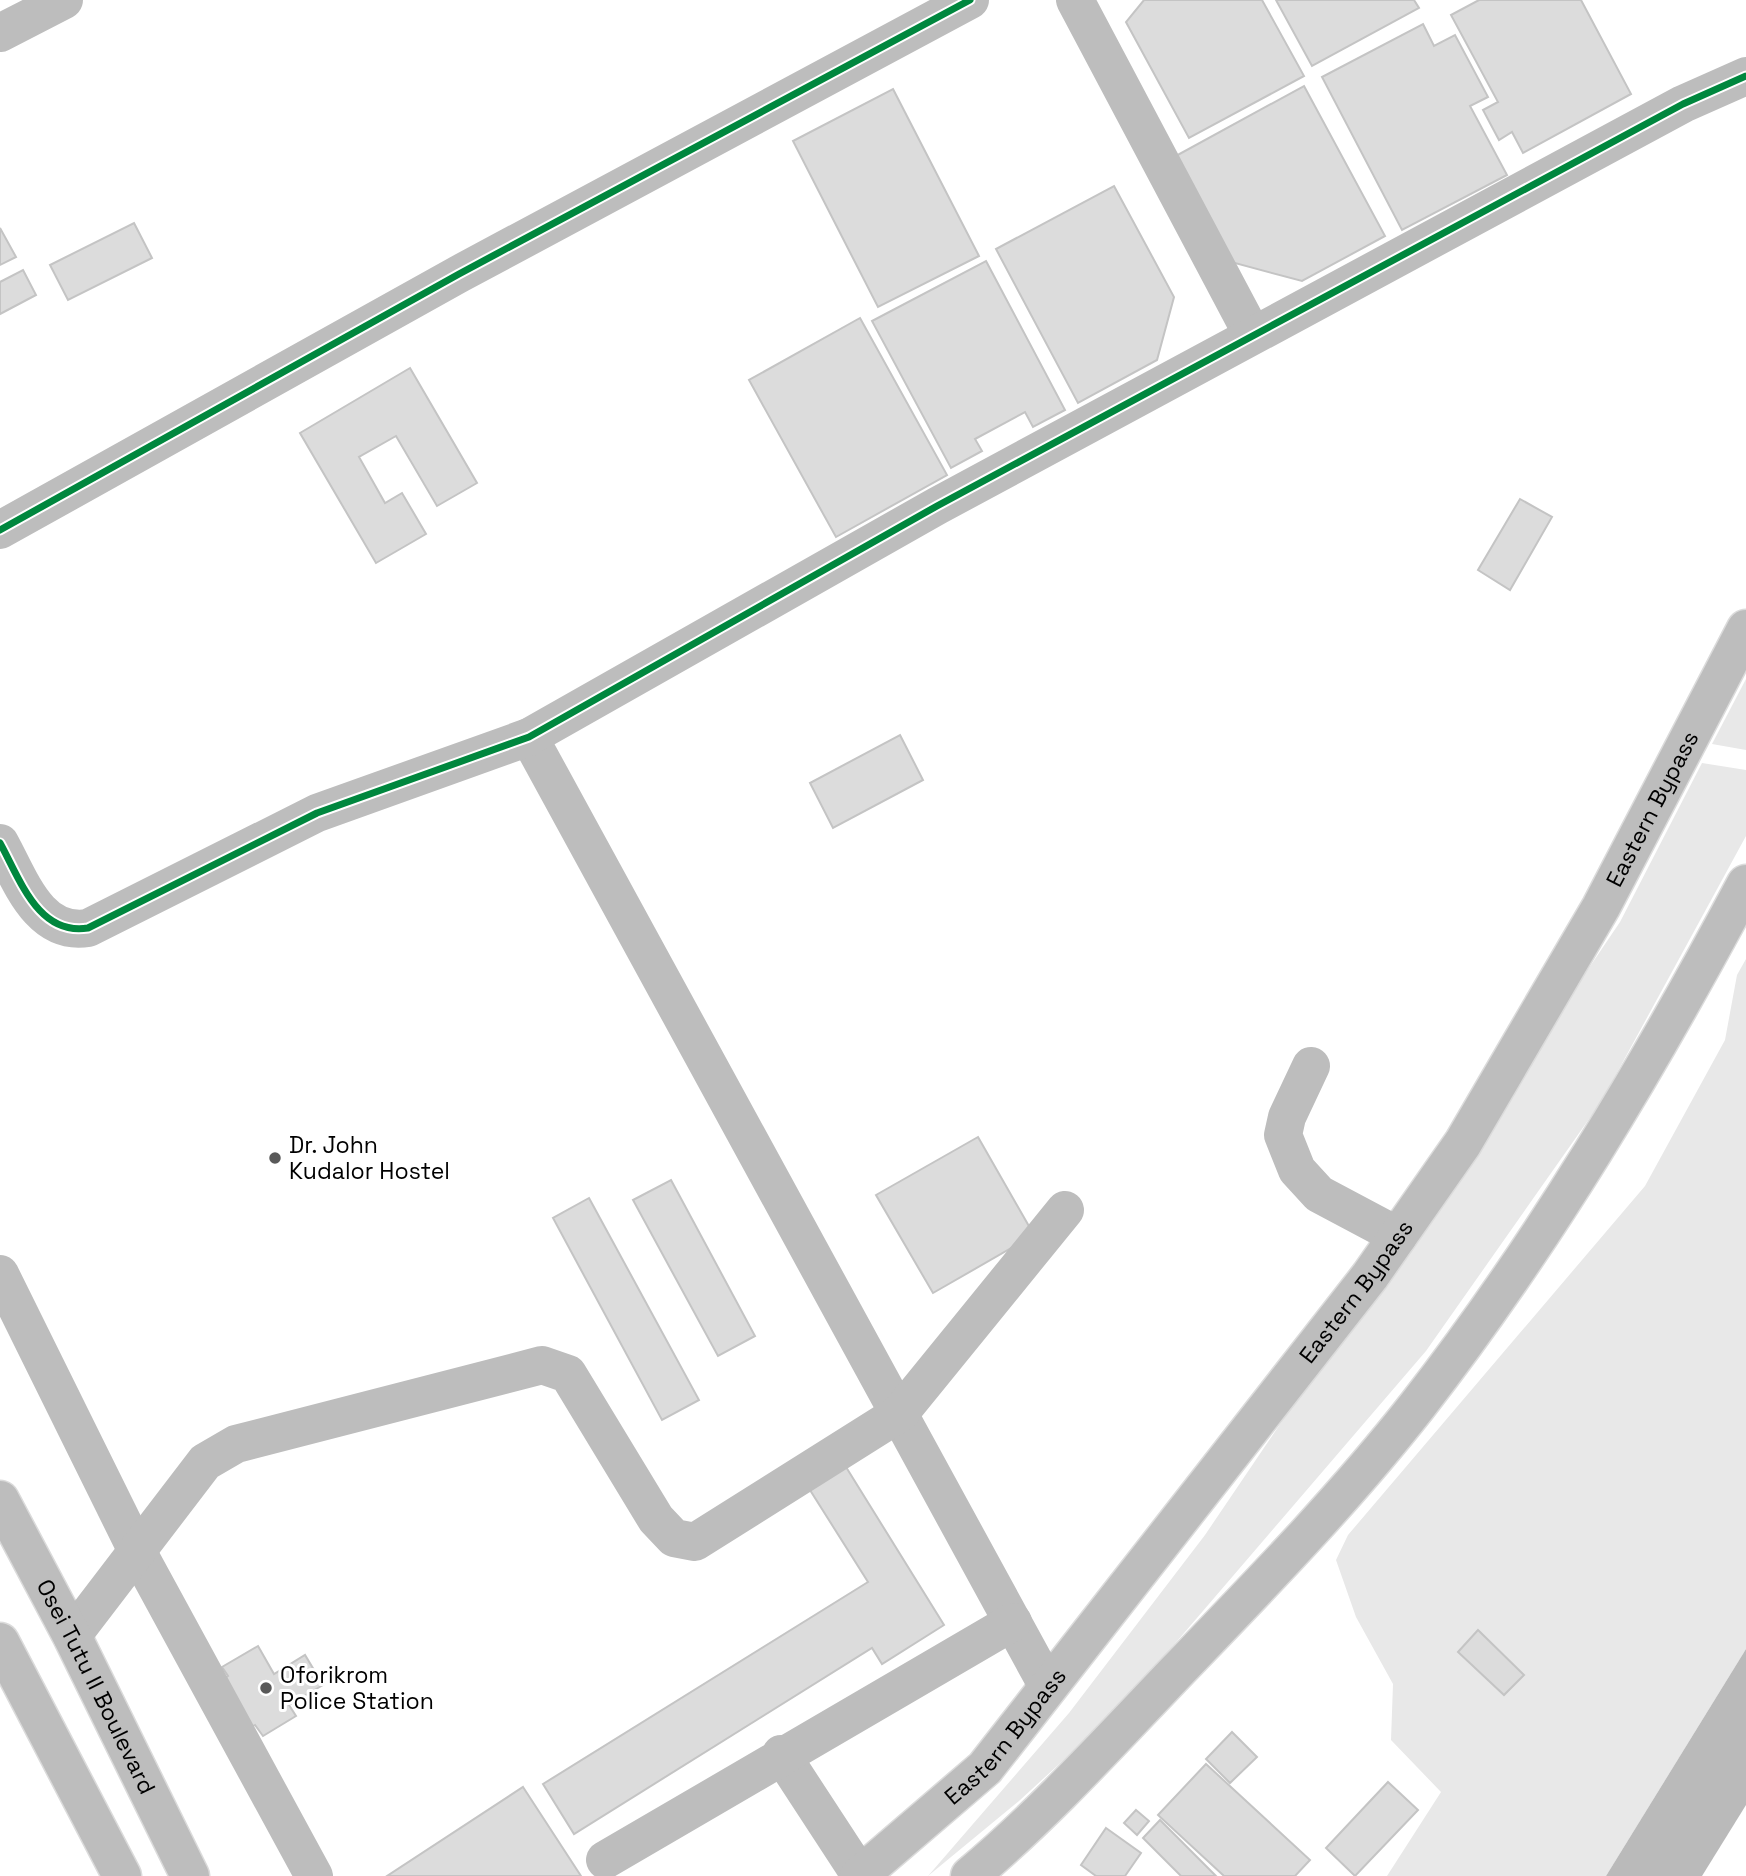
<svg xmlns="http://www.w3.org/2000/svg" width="1746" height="1876" font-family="'Space Grotesk',sans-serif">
	<rect width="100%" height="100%" fill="#fff"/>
	<g fill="#e8e8e8">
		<path d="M1746,679V750L1712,744Z"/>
		<path d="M1702,763L1746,770V836L1601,1102L1426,1351L1118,1710L1019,1801L928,1876L1069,1713L1205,1535L1620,922Z"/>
		<path d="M1746,959V1649L1606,1876H1387L1441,1792L1391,1740L1393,1684L1356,1617L1336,1560L1348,1535L1645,1186L1725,1040L1737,975Z"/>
	</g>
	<path fill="#bababa" d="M1746,1649V1805L1702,1876H1606Z"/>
	<g fill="#dcdcdc" stroke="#c4c4c4" stroke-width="2">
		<path d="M1144,0H1262L1304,76L1189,138L1126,22Z"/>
		<path d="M1276,0H1414L1419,8L1312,66Z"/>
		<path d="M1479,0H1581L1631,94L1523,153L1512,132L1499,140L1483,110L1498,102L1451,15Z"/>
		<path d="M1423,24L1434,46L1455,35L1488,97L1470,106L1507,175L1402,230L1322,77Z"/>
		<path d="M1304,86L1385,236L1302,281L1231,262L1174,157Z"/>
		<path d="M893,89L979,256L878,307L793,141Z"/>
		<path d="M1114,186L1174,297L1157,360L1078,403L996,249Z"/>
		<path d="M134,223L152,258L68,300L50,265Z"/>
		<path d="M0,228L16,257L0,265Z"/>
		<path d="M986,261L1065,410L1033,427L1025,412L975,439L982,451L951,468L872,321Z"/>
		<path d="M23,270L36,295L0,314V282Z"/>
		<path d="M860,318L947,475L836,537L749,380Z"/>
		<path d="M410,368L477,483L437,506L396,436L359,457L385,503L402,493L426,534L376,563L300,433Z"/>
		<path d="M1520,499L1552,517L1510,590L1478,570Z"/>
		<path d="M900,735L923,780L833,828L810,783Z"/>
		<path d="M978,1137L1034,1235L933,1293L876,1195Z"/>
		<path d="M671,1180L755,1336L718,1356L633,1200Z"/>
		<path d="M589,1198L699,1400L662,1420L553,1218Z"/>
		<path d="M846,1467L944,1625L882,1664L872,1648L574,1834L543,1784L868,1582L810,1490Z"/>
		<path d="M1478,1630L1524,1675L1504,1695L1458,1652Z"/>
		<path d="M258,1646L274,1674L305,1655L323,1685L289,1705L296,1716L263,1736L255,1725L246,1730L218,1682L228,1676L222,1667Z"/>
		<path d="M1232,1732L1257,1757L1230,1783L1206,1759Z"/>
		<path d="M1206,1764L1310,1860L1295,1876H1224L1158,1815Z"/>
		<path d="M1388,1782L1418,1810L1355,1876L1326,1848Z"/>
		<path d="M523,1787L581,1876H387Z"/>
		<path d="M1136,1810L1149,1821L1137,1835L1124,1823Z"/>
		<path d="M1160,1820L1216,1876H1181L1143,1838Z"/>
		<path d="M1106,1828L1141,1853L1125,1876H1096L1081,1865Z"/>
	</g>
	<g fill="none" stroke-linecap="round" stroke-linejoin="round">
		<defs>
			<g id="highway">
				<path id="s1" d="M0,1500L72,1636L190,1876"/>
				<path d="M0,1642L122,1876"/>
				<path id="s2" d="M859,1876L985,1768L1370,1276L1463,1143L1601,907L1746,629"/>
				<path d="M970,1876C1044,1814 1111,1740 1178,1670C1260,1585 1344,1499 1417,1406C1544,1243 1649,1066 1746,884"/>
			</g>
		</defs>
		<use href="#highway" stroke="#dbdbdb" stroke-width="41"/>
		<g stroke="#bdbdbd" stroke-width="38">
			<path d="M1075,0L1252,334"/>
			<path d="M0,33L64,0"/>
			<path d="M0,530L459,274L970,0"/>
			<path d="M529,737L1047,1685"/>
			<path d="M0,843C20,879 38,936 88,928L317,813L529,737L937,506L1683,104L1746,76"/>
			<path d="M1311,1066L1287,1117L1283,1135L1297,1170L1319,1194L1398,1236"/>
			<path d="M0,1274L137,1551L314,1876"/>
			<path d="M72,1636L205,1462L236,1444L542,1365L568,1374L656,1519L674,1538L695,1542L900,1413L1065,1210"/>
			<path d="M781,1754L860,1875"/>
			<path d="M605,1860L1013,1622"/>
		</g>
		<use href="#highway" stroke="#bdbdbd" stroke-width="38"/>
		<defs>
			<g id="cycleway">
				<path d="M0,530L459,274L970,0"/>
				<path d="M0,843C20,879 38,936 88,928L317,813L529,737L937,506L1683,104L1746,76"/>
			</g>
		</defs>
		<use href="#cycleway" stroke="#fff" stroke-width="11"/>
		<use href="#cycleway" stroke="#00873e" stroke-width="7"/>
	</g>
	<g fill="#595959" stroke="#fff" stroke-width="2.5">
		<circle cx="275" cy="1158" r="7"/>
		<circle cx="266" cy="1688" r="7"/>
	</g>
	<g text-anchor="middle" stroke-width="6" stroke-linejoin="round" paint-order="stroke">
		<g font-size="23" fill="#000" stroke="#fff">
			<text dy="8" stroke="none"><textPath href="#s2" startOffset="1337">Eastern Bypass</textPath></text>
			<text dy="8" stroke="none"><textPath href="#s2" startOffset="770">Eastern Bypass</textPath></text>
			<text dy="8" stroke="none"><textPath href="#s1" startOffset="210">Osei Tutu II Boulevard</textPath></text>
			<text dy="8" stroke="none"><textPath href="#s2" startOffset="203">Eastern Bypass</textPath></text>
		</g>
		<g font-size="23" fill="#000" stroke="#fff" text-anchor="start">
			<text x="289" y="1153">Dr. John<tspan x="289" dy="26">Kudalor Hostel</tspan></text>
			<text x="280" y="1683">Oforikrom<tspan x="280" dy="26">Police Station</tspan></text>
		</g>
	</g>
</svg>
